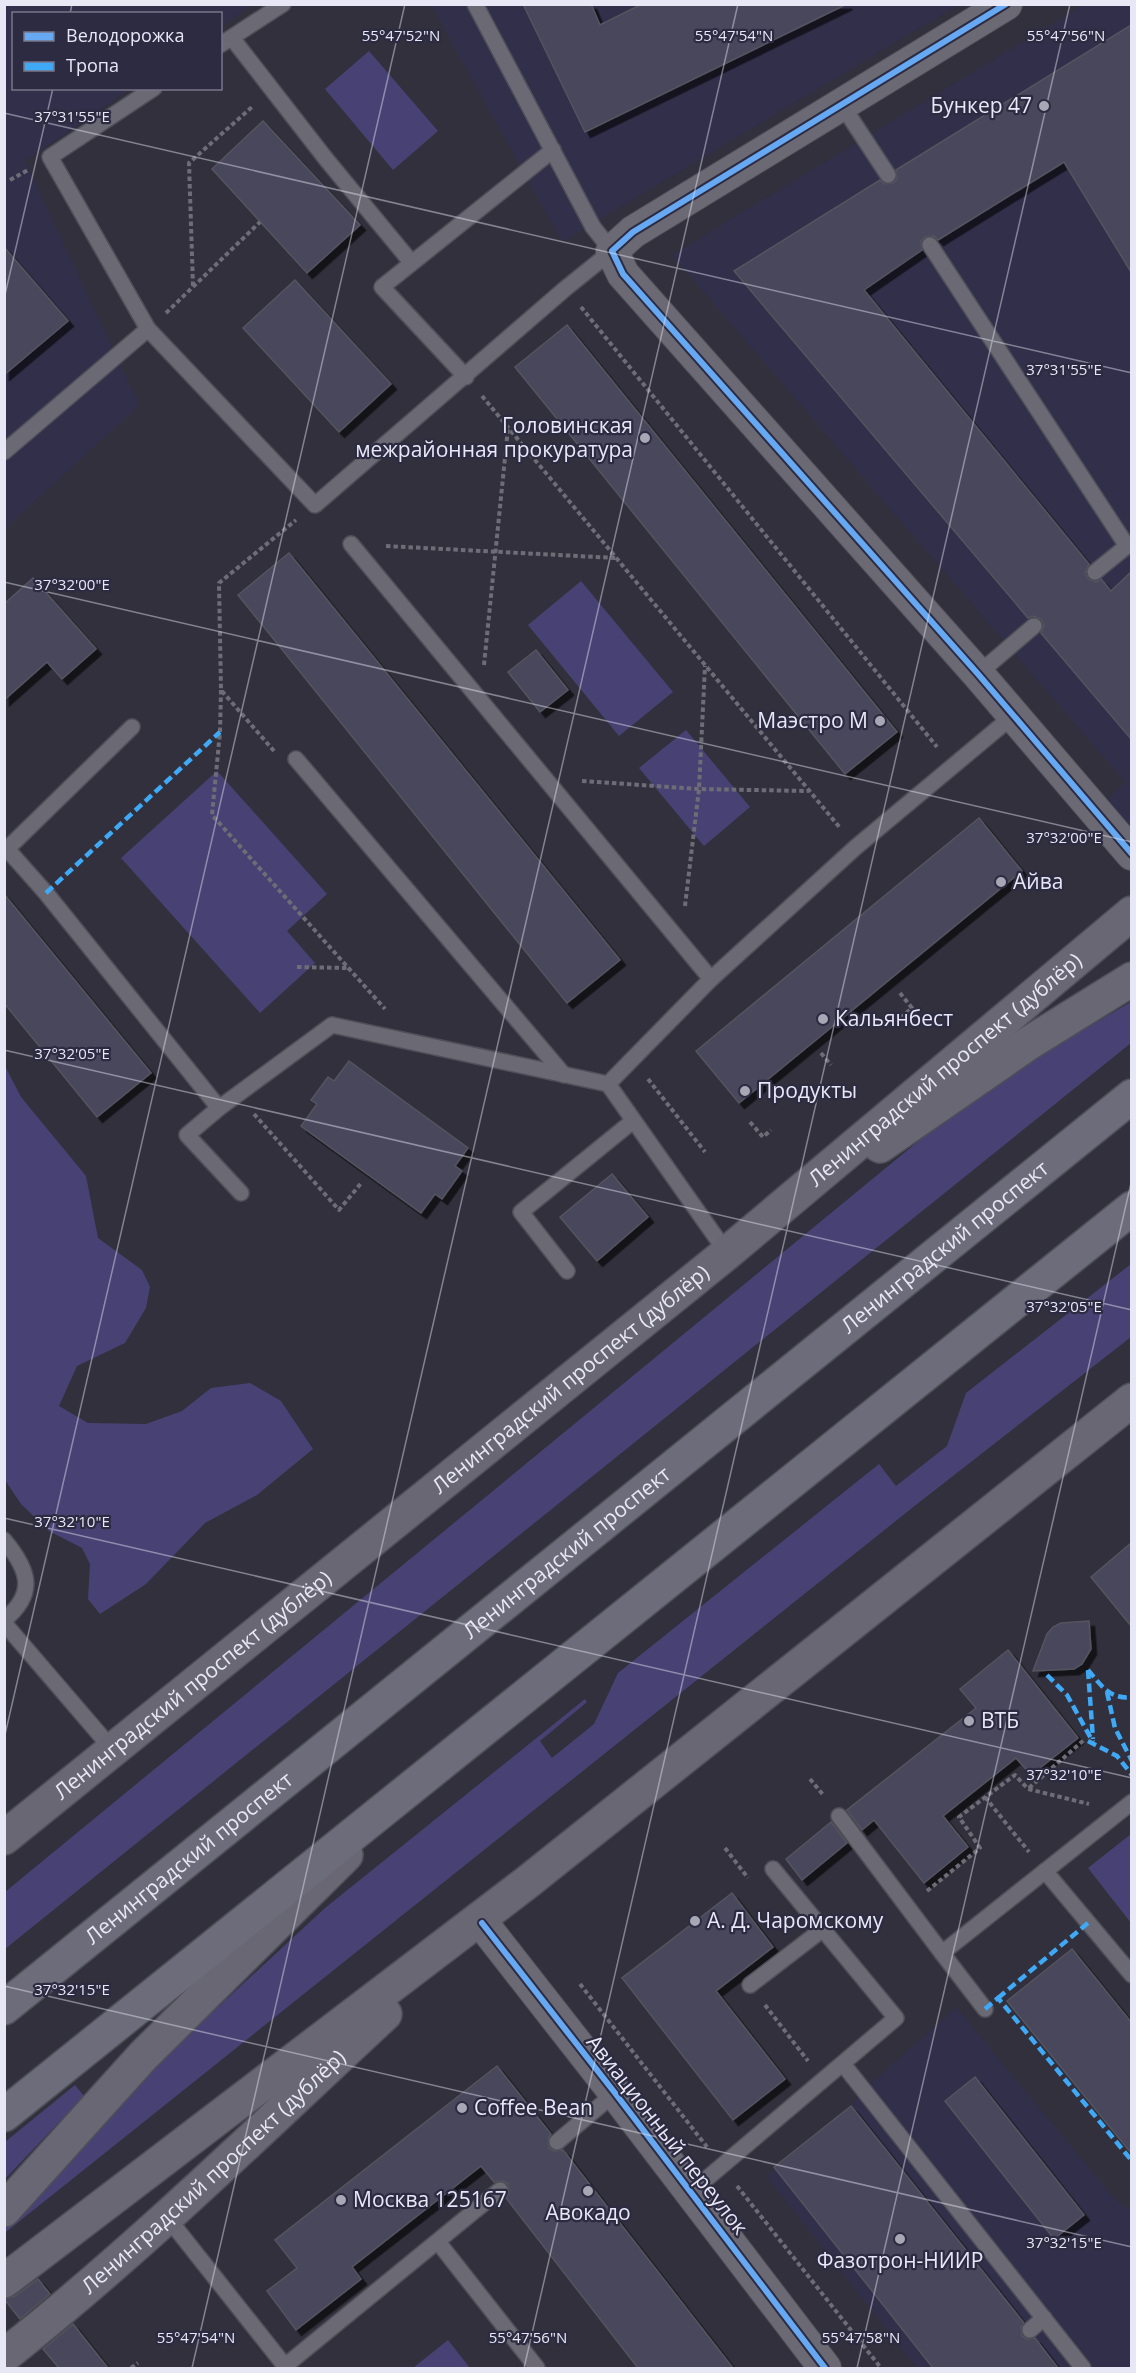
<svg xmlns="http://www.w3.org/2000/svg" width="1136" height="2373" font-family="'Open Sans',sans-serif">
	<defs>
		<filter id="shadow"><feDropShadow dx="5.5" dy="5.5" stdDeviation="0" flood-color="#0009"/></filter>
	</defs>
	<rect width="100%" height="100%" fill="#31303c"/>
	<g fill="#322f4a">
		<path d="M5,5H252L221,26L220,14H14V88L130,89L25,161L139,405L5,529Z"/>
		<path d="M431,5H958L562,242Z"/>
		<path d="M1083,5H1131V828L1108,798L1125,782L672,255Z"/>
		<path d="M956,2007L1114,2198L1131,2211V2368H917L766,2176L851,2106L864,2090Z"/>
	</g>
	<g fill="#484274">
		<path d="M369,51L438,131L393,170L325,89Z"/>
		<path d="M581,581L673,692L619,736L528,625Z"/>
		<path d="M686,730L750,807L704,846L639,768Z"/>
		<path d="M217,771L327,894L287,931L315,963L260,1013L121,858Z"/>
		<path d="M1131,1002V1043L5,1949V1892L932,1130L1038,1056Z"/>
		<path d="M5,1066L21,1097L86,1176L98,1238L142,1270L150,1287L146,1308L125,1343L77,1366L59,1406L88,1423L146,1424L182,1411L211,1388L250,1383L281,1401L313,1449L257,1495L205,1523L146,1584L100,1614L88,1599L90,1564L82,1548L49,1531L21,1504L5,1480Z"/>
		<path d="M1131,1264V1337L912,1508L6,2232L4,2223L179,2043L325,1908L585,1699L587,1702L540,1741L552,1758L594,1724L618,1673L879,1464L896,1486L947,1446L966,1393Z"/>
		<path d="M1131,1834V1923L1088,1868Z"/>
		<path d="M75,2085L84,2096L5,2179V2142Z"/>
		<path d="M448,2340L470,2368H413Z"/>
	</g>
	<g fill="#4a465b" stroke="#55545f" stroke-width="1.5" filter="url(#shadow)">
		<path d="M523,4H591L600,25L642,4H847L585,132Z"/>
		<path d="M1131,25V272L1064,162L938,240L934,236L925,237L921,241L922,250L864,290L1089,564L1085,573L1088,579L1096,582L1101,579L1111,591L1131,572V739L1041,633L1044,625L1041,619L1033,616L1028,618L734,271L880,180L884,184L893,183L897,179L896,170Z"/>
		<path d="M263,121L360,225L307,273L212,169Z"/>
		<path d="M4,247L68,321L4,375Z"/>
		<path d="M295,280L391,384L339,432L243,328Z"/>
		<path d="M567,325L897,732L845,774L515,367Z"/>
		<path d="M289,553L620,960L567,1003L238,595Z"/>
		<path d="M33,578L96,649L62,679L47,662L4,700V604Z"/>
		<path d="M536,650L568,690L540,712L508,672Z"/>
		<path d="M979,818L1022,871L739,1103L696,1051Z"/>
		<path d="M4,894L151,1073L97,1117L4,1003Z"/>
		<path d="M349,1061L468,1148L455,1166L462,1171L442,1199L435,1194L421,1213L301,1126L317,1104L311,1100L328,1077L334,1081Z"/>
		<path d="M612,1174L648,1217L597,1261L560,1217Z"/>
		<path d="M1131,1543V1626L1091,1577Z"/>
		<path d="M1089,1621L1091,1649L1082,1664L1074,1669L1033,1671L1047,1634L1053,1627L1061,1623Z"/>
		<path d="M1008,1650L1078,1738L1031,1775L1016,1758L943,1816L968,1847L924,1883L874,1820L862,1830L847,1810L976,1708L960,1689Z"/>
		<path d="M831,1822L847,1843L802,1880L786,1859Z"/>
		<path d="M732,1893L773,1947L716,1991L785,2079L733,2120L622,1978Z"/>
		<path d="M1072,1949L1131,2022V2153L1007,2001Z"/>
		<path d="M497,2066L551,2134L548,2139L549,2148L554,2151L563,2150L733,2368H638L506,2198L509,2193L508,2184L503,2181L494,2182L481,2166L352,2267L361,2279L296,2330L267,2291L297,2268L275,2240Z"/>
		<path d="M975,2077L1084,2215L1054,2239L945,2101Z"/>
		<path d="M851,2106L1024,2323L1021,2327L1022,2336L1027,2339L1035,2338L1058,2368H933L774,2167Z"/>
		<path d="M38,2279L50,2294L20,2319L4,2299L15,2296Z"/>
		<path d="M73,2324L108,2368H59L43,2349Z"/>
	</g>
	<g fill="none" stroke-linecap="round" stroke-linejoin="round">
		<defs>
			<g id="service">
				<path d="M232,38L326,159L411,262"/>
				<path d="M220,45L283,4"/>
				<path d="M842,105L888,175"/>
				<path d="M930,245L1127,546L1095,572"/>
				<path d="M148,329L50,157L154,88"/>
				<path d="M466,377L382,287L553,150"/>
				<path d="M4,452L148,329L315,505L566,288L612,251L593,227L475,4"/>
				<path d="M351,544L711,979"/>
				<path d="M978,674L1034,626"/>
				<path d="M132,727L7,849L46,893L219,1108L332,1025L608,1084"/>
				<path d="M296,759L564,1075"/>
				<path d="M219,1108L187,1135L241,1193"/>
				<path d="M727,1253L608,1084L711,979L856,847L1014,715"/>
				<path d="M567,1271L521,1212L633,1121"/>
				<path d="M4,1540C29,1570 37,1593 4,1620"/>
				<path d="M4,1623L113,1750"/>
				<path d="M839,1816L942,1953L1132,1802"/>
				<path d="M1045,1871L1132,1975"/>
				<path d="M942,1953L985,2009"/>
				<path d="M750,1985L823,1929"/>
				<path d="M843,2064L1083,2368"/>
				<path d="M557,2142L615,2093"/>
				<path d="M691,2192L896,2018L773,1869"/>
				<path d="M167,2217L285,2366L500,2190"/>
				<path d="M438,2242L537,2368"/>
				<path d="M1030,2330L1044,2318"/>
			</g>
			<g id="minor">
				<path d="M1006,4L633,232L612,251L623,274L978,674L1132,854"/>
				<path d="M482,1923L615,2093L825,2368"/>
			</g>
			<g id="secondary">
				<path d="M880,1146L1029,1043L1132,979"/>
				<path id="s1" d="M4,1838L727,1253L1132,913"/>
				<path d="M4,2210L143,2056L346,1855"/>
				<path d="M4,2281L525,1884L1132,1400"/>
				<path id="s2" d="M4,2356C138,2250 260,2130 385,2014"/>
			</g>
			<g id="primary">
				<path id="s3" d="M4,2008L1132,1096"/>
				<path d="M4,2115L1132,1208"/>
			</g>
		</defs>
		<use href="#service" stroke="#4f4f59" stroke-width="18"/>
		<use href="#minor" stroke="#4f4f59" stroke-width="34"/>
		<use href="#secondary" stroke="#4f4f59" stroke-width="36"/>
		<use href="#primary" stroke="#4f4f59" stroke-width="36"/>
		<g stroke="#6e6d77" stroke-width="4" stroke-dasharray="4.5 3" stroke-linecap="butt">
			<path d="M10,180L28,170"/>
			<path d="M193,286L189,163L253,106"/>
			<path d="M581,307L937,747"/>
			<path d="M166,313L260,222"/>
			<path d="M482,396L841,829"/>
			<path d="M386,546L616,558"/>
			<path d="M484,665L508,428"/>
			<path d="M221,690L220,732L212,815L385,1009"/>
			<path d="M274,751L221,690L219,583L296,520"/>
			<path d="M582,781L699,789L808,791"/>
			<path d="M685,906L699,789L705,666"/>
			<path d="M297,967L348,968"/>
			<path d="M895,1023L912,1008L900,993"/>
			<path d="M821,1053L831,1065"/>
			<path d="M648,1079L705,1152"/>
			<path d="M254,1114L339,1210L362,1182"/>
			<path d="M750,1122L763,1137L771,1130"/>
			<path d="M810,1779L824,1796"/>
			<path d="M1029,1788L1084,1740"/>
			<path d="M985,1797L1029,1852"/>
			<path d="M725,1848L748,1878"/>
			<path d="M927,1891L980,1848L959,1817L1015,1775L1028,1789L1089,1804"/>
			<path d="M580,1984L707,2147"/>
			<path d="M765,2005L808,2061"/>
			<path d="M737,2186L881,2368"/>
			<path d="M131,2368L138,2363"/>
		</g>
		<use href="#service" stroke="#6b6a74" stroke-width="15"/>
		<use href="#minor" stroke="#6b6a74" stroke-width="32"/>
		<use href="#secondary" stroke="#686773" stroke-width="33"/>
		<use href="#primary" stroke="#6d6c7a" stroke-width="33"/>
		<g stroke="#3fa9f5" stroke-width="4.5" stroke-dasharray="9 4.5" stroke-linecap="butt">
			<path d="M46,893L220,732"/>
			<path d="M1088,1670L1093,1739"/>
			<path d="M1088,1670C1101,1685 1110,1700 1132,1697"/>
			<path d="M1047,1675L1067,1695L1093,1742"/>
			<path d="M1107,1692L1115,1728L1132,1761"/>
			<path d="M1088,1741L1117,1756L1132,1775"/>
			<path d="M998,1998L1088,1923"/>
			<path d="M985,2009L998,1998L1132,2161"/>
		</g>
		<defs>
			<g id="cycleway">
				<path d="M1006,4L633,232L612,251L623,274L978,674L1132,854"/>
				<path d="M482,1923L615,2093L825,2368"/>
			</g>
		</defs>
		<use href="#cycleway" stroke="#2d2b41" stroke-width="10"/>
		<use href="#cycleway" stroke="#66a8f1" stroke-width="6"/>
	</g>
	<path fill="none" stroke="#e8e7f6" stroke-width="1.5" stroke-opacity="0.45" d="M70,14L72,4M4,113L1132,373M4,299L53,88M4,582L1132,842M4,1050L1132,1310M4,1518L1132,1778M4,1739L405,4M4,1986L1132,2247M192,2368L738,4M524,2368L1070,4M857,2368L1132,1179"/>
	<g fill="#a8a7b5" stroke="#2d2b41" stroke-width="2">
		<circle cx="1044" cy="106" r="6"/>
		<circle cx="645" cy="438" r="6"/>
		<circle cx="880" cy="721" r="6"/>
		<circle cx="1001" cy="882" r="6"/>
		<circle cx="823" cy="1019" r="6"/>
		<circle cx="745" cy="1091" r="6"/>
		<circle cx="969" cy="1721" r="6"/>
		<circle cx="695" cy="1921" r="6"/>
		<circle cx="462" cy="2108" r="6"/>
		<circle cx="588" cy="2191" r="6"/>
		<circle cx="341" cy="2200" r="6"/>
		<circle cx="900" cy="2239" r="6"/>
	</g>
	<g text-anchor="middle" stroke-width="4.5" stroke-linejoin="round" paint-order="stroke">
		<g font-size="21" fill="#e8e7f6" stroke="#2d2b41" text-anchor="start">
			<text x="1032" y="113" text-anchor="end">Бункер 47</text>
			<text x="633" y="433" text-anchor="end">Головинская<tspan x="633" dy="24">межрайонная прокуратура</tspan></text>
			<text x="868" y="728" text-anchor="end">Маэстро М</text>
			<text x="1013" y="889">Айва</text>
			<text x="835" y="1026">Кальянбест</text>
			<text x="757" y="1098">Продукты</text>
			<text x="981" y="1728">ВТБ</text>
			<text x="707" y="1928">А. Д. Чаромскому</text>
			<text x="474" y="2115">Coffee Bean</text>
			<text x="353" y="2207">Москва 125167</text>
			<text x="588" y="2220" text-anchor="middle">Авокадо</text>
			<text x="900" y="2268" text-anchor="middle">Фазотрон-НИИР</text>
		</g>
		<g font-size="21" fill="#e8e7f6" stroke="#2d2b41">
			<text dy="7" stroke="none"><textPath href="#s1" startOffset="1215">Ленинградский проспект (дублёр)</textPath></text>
			<text dy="7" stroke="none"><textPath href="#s3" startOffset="1210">Ленинградский проспект</textPath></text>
			<text dy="7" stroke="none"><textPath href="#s1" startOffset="729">Ленинградский проспект (дублёр)</textPath></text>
			<text dy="7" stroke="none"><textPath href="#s3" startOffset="724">Ленинградский проспект</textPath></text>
			<text dy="7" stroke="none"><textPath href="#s1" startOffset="243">Ленинградский проспект (дублёр)</textPath></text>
			<text dy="7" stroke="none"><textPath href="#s3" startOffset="238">Ленинградский проспект</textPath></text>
			<text transform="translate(667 2135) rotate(52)" y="7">Авиационный переулок</text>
			<text dy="7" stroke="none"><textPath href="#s2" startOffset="279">Ленинградский проспект (дублёр)</textPath></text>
		</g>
	</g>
	<g font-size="15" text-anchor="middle" fill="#e8e7f6" stroke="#2d2b41" stroke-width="4.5" stroke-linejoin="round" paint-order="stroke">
		<text x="401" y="41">55°47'52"N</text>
		<text x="734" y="41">55°47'54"N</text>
		<text x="1066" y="41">55°47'56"N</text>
		<text x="72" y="122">37°31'55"E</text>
		<text x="1064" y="375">37°31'55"E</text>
		<text x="72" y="590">37°32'00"E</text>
		<text x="1064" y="843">37°32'00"E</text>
		<text x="72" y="1059">37°32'05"E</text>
		<text x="1064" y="1312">37°32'05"E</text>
		<text x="72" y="1527">37°32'10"E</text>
		<text x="1064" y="1780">37°32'10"E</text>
		<text x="72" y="1995">37°32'15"E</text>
		<text x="1064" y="2248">37°32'15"E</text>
		<text x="196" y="2343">55°47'54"N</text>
		<text x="528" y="2343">55°47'56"N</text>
		<text x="861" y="2343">55°47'58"N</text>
	</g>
	<rect width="1136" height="2373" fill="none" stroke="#e8e7f6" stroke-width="12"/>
	<rect x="12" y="12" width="210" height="78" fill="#2d2b41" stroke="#787689" stroke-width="1.5"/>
	<rect x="24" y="32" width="30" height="9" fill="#66a8f1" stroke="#787689" stroke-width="1.5"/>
	<text x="66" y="42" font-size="18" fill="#e8e7f6">Велодорожка</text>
	<rect x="24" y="62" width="30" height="9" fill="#3fa9f5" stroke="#787689" stroke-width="1.5"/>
	<text x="66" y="72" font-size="18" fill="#e8e7f6">Тропа</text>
</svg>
